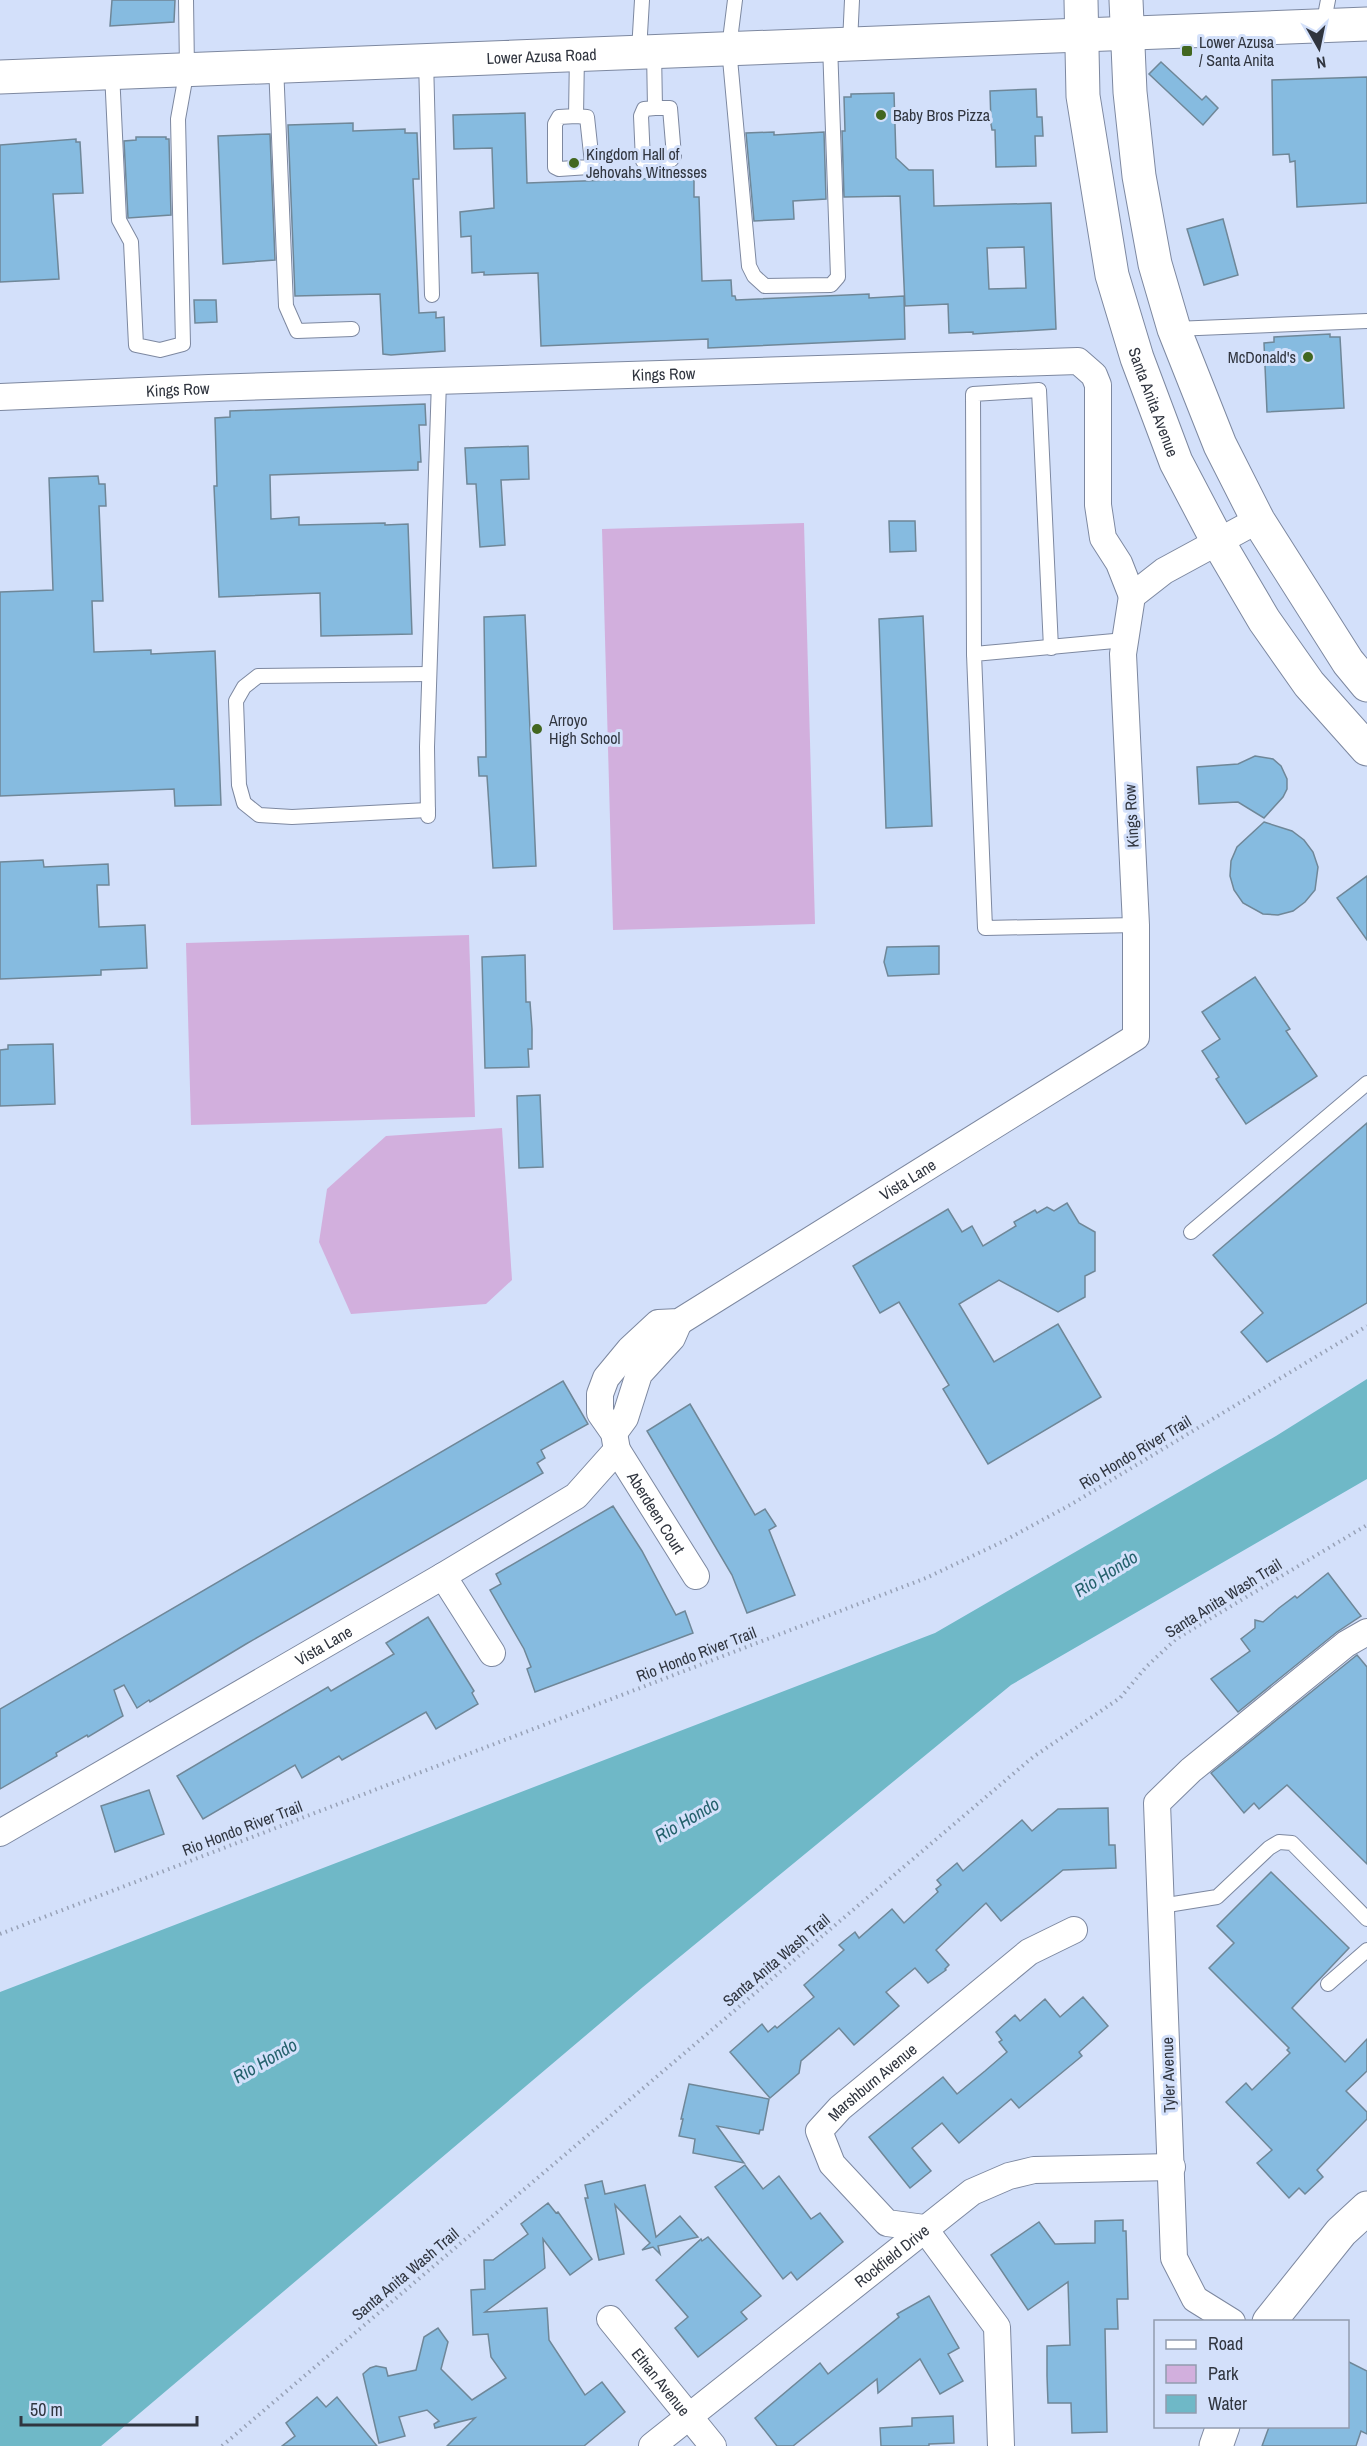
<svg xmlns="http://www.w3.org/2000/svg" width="1367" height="2446" font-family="'Archivo Narrow',sans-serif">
	<rect width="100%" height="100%" fill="#d3e0fa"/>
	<g fill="#d2afdd">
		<path d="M804,523L815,924L613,930L602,529Z"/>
		<path d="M469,935L475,1117L191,1125L186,943Z"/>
		<path d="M502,1128L512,1280L486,1304L351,1314L319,1242L327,1189L386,1136Z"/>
	</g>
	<path fill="#6fb8c7" d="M1367,1379V1479L1011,1685L643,1987L101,2446H0V1992L935,1633L1276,1436Z"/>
	<g fill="#86bbe0" stroke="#6f8798" stroke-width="1.5" fill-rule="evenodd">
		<path d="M112,0H175L174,22L110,26Z"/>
		<path d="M1161,62L1202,100L1206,96L1218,108L1203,125L1149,74Z"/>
		<path d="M1367,77V203L1297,207L1295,161L1290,162L1289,154L1273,155L1272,80Z"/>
		<path d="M1036,89L1037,117H1042L1043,136H1035L1036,166L996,167L995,130H992L991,124L990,91Z"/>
		<path d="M894,93L896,158L909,170H933L934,206L1051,203L1056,329L973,334V332L949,333L948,304L905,306L900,196L844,197L842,131H845L844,97H851V94ZM1024,247L1026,288L989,289L987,248Z"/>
		<path d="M525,113L527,183L694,177V197H699L702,281L731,280L732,296H735L736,300L869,294V298L904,296L905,339L708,348V339L541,346L538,273L484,275V272L472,273L471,236L461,237L460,212L494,208L492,148L454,149L453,115Z"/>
		<path d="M353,123V131L405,129V133H417L419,179H413L419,313L436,312V318L444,317L445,351L391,355L383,354L380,294L295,296L288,125Z"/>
		<path d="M774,132V135L824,132L826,199L793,201L794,219L754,221L746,133Z"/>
		<path d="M270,134L275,260L223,264L218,136Z"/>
		<path d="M136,137H166V139H169L171,215L128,218L124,141L136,140Z"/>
		<path d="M76,139V142H80L83,193L53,194L59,279L0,282V145Z"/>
		<path d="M1223,219L1238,275L1204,285L1187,229Z"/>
		<path d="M194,300H216L217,322L195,323Z"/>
		<path d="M1330,334V337H1340L1344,408L1267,412L1264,343L1274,342V337Z"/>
		<path d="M425,404L426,425H419L421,462H418V470L270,475L271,519L299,517V525L385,523V525L408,524L412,634L321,636L320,593L219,597L214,486H217L215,418L230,417V411Z"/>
		<path d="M528,446L529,479L501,480L505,545L480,547L476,484H467L465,448Z"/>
		<path d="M98,476L99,484H105L106,506H99L103,601H92L94,652L151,650V654L215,651L221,805L175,806L174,789L0,796V592L53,590L49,478Z"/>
		<path d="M889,521H915L916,551L890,552Z"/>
		<path d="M525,615L536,866L493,868L487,776H479L478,757H486L484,617Z"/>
		<path d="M923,616L932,826L886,828L879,619Z"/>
		<path d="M1255,756L1273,759L1281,766L1287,779V789L1283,797L1264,818L1238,802L1199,804L1197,767L1238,764Z"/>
		<path d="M1264,822L1292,831L1304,840L1313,852L1318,867L1315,890L1305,902L1293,911L1278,915L1263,914L1243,903L1234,890L1230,876L1231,861L1237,847Z"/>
		<path d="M43,860L44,867L108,864L109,885H97L99,927L145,925L147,968L101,970V975L0,979V862Z"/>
		<path d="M1367,876V940L1337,898Z"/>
		<path d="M939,946V974L888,976L884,962L887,947Z"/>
		<path d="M525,955L526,1002H530L532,1029V1049H528L529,1067L485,1068L482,957Z"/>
		<path d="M1255,977L1290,1029L1286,1031L1317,1076L1246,1124L1216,1079L1219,1077L1202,1051L1220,1039L1202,1012Z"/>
		<path d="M53,1044L55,1104L0,1106V1050L8,1049V1045Z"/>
		<path d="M540,1095L543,1167L519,1168L517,1096Z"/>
		<path d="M1367,1123V1303L1267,1362L1241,1332L1263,1313L1213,1255Z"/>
		<path d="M1067,1203L1079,1223L1095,1232V1271L1085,1276V1297L1058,1312L999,1280L959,1304L994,1362L1058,1324L1101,1397L988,1464L943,1389L949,1385L899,1302L880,1313L853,1266L948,1209L962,1232L972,1226L983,1246L1016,1226L1014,1222L1035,1210L1037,1213L1047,1207L1054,1211Z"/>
		<path d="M563,1381L588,1424L541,1450L545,1458L537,1463L543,1473L246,1644L150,1702L149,1700L137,1708L124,1685L114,1690L123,1716L88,1737L87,1735L56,1753L57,1756L0,1789V1709Z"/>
		<path d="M690,1404L755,1515L765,1509L776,1526L769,1530L795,1595L747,1613L732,1575L647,1431Z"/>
		<path d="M613,1506L642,1551L676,1615L685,1611L693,1633L535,1692L527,1669L531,1667L524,1649L490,1590L501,1584L496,1574Z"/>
		<path d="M1328,1573L1361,1616L1337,1632L1238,1712L1211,1679L1250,1651L1241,1639L1255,1628V1620L1263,1622L1279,1608L1295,1596L1297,1598Z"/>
		<path d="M428,1617L474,1691L472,1693L478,1704L436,1729L426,1712L342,1760L339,1756L302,1778L295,1765L203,1819L177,1776L328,1687L331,1691L394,1654L386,1643Z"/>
		<path d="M1357,1655L1367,1667V1864L1287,1785L1259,1809L1254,1803L1244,1813L1211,1773Z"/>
		<path d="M149,1790L164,1834L115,1852L101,1806Z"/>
		<path d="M1108,1808L1109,1845H1115L1116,1868L1063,1870L1001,1921L986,1903L936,1950L949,1965L945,1969L946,1970L928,1983L915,1968L886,1992L899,2006L854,2045L839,2028L801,2061L799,2073L770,2098L730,2052L762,2024L768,2032L775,2026L777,2028L814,1997L804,1985L844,1950L839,1945L855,1932L859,1938L892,1909L904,1923L938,1892L936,1889L941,1885L937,1880L957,1863L963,1871L1022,1820L1032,1831L1058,1809Z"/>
		<path d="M1271,1872L1349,1948L1292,2008L1345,2062L1367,2039V2071L1346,2091L1367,2112V2119L1317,2170L1323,2177L1305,2194L1299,2188L1289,2198L1257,2163L1272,2150L1226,2102L1246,2083L1252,2090L1290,2053L1287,2050L1289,2048L1209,1968L1234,1943L1217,1926Z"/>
		<path d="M1083,1997L1108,2026L1079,2052L1082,2056L1019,2108L1011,2099L959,2143L942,2123L912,2148L931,2171L910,2188L869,2137L943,2077L957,2094L985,2071L1007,2052L999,2042L1002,2040L996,2032L1015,2015L1020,2021L1045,1999L1060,2017Z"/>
		<path d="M689,2084L769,2099L763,2130H760L759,2134L717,2126L744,2163L693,2153L695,2139L679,2136L683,2119H681Z"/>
		<path d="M745,2165L763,2189L779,2176L811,2219L820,2213L843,2242L797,2280L791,2272L783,2279L715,2187Z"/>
		<path d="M602,2181L605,2194L645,2185L656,2237L680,2216L698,2237L658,2246L660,2254L653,2247L642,2250L650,2243L615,2205L624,2254L599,2260L585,2198H588L585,2185Z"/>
		<path d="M548,2203L556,2213L558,2212L592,2259L570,2275L543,2239L545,2268L485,2312L547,2308L549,2340L585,2395L602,2382L625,2412L584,2446H447L475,2418L435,2428L434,2424L439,2421L427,2410L399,2417L405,2436L379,2443L363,2374L370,2368L376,2366L386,2368L388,2376L416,2370L424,2337L438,2328L448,2342L441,2369L472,2400L506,2378L491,2357L488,2334L473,2335L471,2290L485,2289L484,2260H493L528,2234L521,2224Z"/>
		<path d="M1123,2220V2231H1126L1128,2299H1117L1118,2329H1105L1107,2432L1072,2433L1071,2403H1048L1047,2376V2346L1070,2345L1068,2282L1028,2310L991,2255L1039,2222L1055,2244L1095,2243V2221Z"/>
		<path d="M708,2237L761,2296L741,2312L747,2319L698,2357L675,2328L688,2317L656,2280L701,2239L702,2241Z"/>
		<path d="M929,2296L959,2348L948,2354L963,2381L940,2394L920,2359L878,2393L877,2379L793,2446H777L755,2418L820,2363L828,2374L899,2317L897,2314Z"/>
		<path d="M1347,2361L1367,2371V2434L1361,2431L1356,2446H1262L1269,2427H1347Z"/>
		<path d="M317,2397L326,2407L337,2397L377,2446H282L295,2436L286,2423Z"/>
		<path d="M953,2416L954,2443L929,2444V2446H881L880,2428L912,2426V2418Z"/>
	</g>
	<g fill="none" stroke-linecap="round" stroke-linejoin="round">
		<defs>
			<g id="lane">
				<path d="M735,0L729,48L749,266L754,276L765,286L831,285L838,277L830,44"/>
				<path d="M1323,26L1328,0"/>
				<path d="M850,43L852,0"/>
				<path d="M639,51L642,0"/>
				<path d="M654,51L655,108L644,109L641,116L643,161L671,160L674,156L670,108H655"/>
				<path d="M426,59L432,295"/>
				<path d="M276,65L286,306L297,331L352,329"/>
				<path d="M112,72L119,220L131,242L136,345L160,350L183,344L178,119L187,69L186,0"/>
				<path d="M576,116L587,117L592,163L589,167L559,169L555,167V124L559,117L576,116L577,54"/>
				<path d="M1174,329L1367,321"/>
				<path d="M1125,640L974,654L985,928L1136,925"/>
				<path d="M974,654L973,394L1039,390L1051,648"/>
				<path d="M428,810L292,817L259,815L244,803L239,785L236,701L244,687L258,676L429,674"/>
				<path d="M428,816L427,747L439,381"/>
				<path d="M1191,1232L1367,1083"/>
				<path d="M1161,1906L1217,1897L1269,1848L1279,1842L1292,1843L1367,1919"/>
				<path d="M1328,1984L1367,1950"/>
			</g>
			<g id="street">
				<path id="s1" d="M0,397L209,388L1078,361L1094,375L1098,385V505L1103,538L1119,563L1132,596"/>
				<path d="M614,1433L625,1418L639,1374L672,1338L679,1322"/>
				<path id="s2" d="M617,1450L696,1576"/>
				<path d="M443,1576L492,1653"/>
				<path id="s3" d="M0,1833L443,1576L576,1496L617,1450L614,1433L600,1413V1394L606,1378L630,1349L658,1323L679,1322L1136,1037V925L1123,654L1132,596L1164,571L1258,520"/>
				<path id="s4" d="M610,2319L713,2446"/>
				<path d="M1232,2322L1195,2299L1174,2258L1157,1803L1191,1770L1346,1644L1367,1632"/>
				<path id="s5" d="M652,2446L972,2192L1009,2176L1034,2170L1172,2167"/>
				<path id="s6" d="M1001,2446L997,2327L924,2228L887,2223L832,2164L819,2131L840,2108L1029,1952L1074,1930"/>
			</g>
			<g id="secondary">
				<path id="s7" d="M0,77L1367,24"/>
				<path d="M1269,2322L1341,2232L1367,2208"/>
				<path d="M1216,2446L1223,2426"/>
			</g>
			<g id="primary">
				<path id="s8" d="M1081,0L1083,96L1112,275L1137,358L1176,462L1217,540L1264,620L1309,684L1367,749"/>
				<path d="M1126,0L1130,92L1139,176L1155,264L1174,329L1220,445L1258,520L1348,662L1367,685"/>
			</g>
		</defs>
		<use href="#lane" stroke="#7d88a0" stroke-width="16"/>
		<use href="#street" stroke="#7d88a0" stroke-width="28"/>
		<use href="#secondary" stroke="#7d88a0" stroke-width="35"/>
		<use href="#primary" stroke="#7d88a0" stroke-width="35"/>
		<g stroke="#98a2b7" stroke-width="4" stroke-dasharray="1.5 4.5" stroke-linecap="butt">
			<path d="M0,1934L926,1578L1002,1542L1070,1505L1367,1326"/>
			<path d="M222,2446L1033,1757L1120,1698L1146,1667L1176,1639L1367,1525"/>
		</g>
		<use href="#lane" stroke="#fff" stroke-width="14"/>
		<use href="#street" stroke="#fff" stroke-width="26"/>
		<use href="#secondary" stroke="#fff" stroke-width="33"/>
		<use href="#primary" stroke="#fff" stroke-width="33"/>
	</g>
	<g fill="#426720" stroke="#d3e0fa" stroke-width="2">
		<rect x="1181" y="45" width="12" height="12" rx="3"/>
		<circle cx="881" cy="115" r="6"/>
		<circle cx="574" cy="163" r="6"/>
		<circle cx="1308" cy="357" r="6"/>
		<circle cx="537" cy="729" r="6"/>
	</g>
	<g text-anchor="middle" stroke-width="6" stroke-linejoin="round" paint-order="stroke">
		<g font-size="16" fill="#30353f" stroke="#d3e0fa" text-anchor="start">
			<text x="1199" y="48">Lower Azusa<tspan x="1199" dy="18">/ Santa Anita</tspan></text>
			<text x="893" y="121">Baby Bros Pizza</text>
			<text x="586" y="160">Kingdom Hall of<tspan x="586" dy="18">Jehovahs Witnesses</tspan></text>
			<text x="1296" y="363" text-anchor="end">McDonald's</text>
			<text x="549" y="726">Arroyo<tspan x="549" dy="18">High School</tspan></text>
		</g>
		<g font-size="16" fill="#30353f" stroke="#d3e0fa">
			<text dy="6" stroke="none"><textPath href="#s7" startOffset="542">Lower Azusa Road</textPath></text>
			<text dy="6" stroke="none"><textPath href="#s1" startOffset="664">Kings Row</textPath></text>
			<text dy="6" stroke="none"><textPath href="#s1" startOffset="178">Kings Row</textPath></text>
			<text dy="6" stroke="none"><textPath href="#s8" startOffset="411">Santa Anita Avenue</textPath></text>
			<text transform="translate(1131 816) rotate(-93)" y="6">Kings Row</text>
			<text dy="6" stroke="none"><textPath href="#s3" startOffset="1173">Vista Lane</textPath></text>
			<text transform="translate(1135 1452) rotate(-31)" y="6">Rio Hondo River Trail</text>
			<text dy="6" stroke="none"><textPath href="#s2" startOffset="74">Aberdeen Court</textPath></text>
			<text transform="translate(1223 1598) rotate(-32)" y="6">Santa Anita Wash Trail</text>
			<text dy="6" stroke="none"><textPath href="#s3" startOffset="374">Vista Lane</textPath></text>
			<text transform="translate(696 1654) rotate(-21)" y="6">Rio Hondo River Trail</text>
			<text transform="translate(242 1828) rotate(-21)" y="6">Rio Hondo River Trail</text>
			<text transform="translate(776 1960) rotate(-40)" y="6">Santa Anita Wash Trail</text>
			<text transform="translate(1168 2075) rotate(-92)" y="6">Tyler Avenue</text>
			<text dy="6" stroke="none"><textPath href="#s6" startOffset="468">Marshburn Avenue</textPath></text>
			<text dy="6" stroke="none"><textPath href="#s5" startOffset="306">Rockfield Drive</textPath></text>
			<text transform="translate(405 2274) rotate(-40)" y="6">Santa Anita Wash Trail</text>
			<text dy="6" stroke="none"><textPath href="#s4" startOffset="81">Ethan Avenue</textPath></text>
		</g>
		<g font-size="18" font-style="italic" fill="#24616c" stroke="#d3e0fa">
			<text transform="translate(1106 1574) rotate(-32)" y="6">Rio Hondo</text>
			<text transform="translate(687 1820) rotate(-30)" y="6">Rio Hondo</text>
			<text transform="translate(265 2061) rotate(-30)" y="6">Rio Hondo</text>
		</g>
	</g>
	<rect x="1154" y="2320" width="195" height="108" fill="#d3e0fa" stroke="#929caf" stroke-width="1.5"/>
	<rect x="1166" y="2340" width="30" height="9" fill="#ffffff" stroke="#929caf" stroke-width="1.5"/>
	<text x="1208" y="2350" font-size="18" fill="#30353f">Road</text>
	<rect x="1166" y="2365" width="30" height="18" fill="#d2afdd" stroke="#929caf" stroke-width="1.5"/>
	<text x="1208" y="2380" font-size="18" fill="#30353f">Park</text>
	<rect x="1166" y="2395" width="30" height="18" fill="#6fb8c7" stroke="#929caf" stroke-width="1.5"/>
	<text x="1208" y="2410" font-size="18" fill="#30353f">Water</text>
	<g transform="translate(1319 48) rotate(171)" stroke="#d3e0fa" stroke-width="4.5" paint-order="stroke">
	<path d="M0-4.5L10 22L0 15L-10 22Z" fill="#30353f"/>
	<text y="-9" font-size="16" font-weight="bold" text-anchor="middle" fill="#30353f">N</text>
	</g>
	<path d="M21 2416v9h176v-9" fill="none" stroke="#30353f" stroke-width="3"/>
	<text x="30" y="2416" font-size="18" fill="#30353f" stroke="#d3e0fa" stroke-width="4.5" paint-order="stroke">50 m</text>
</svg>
